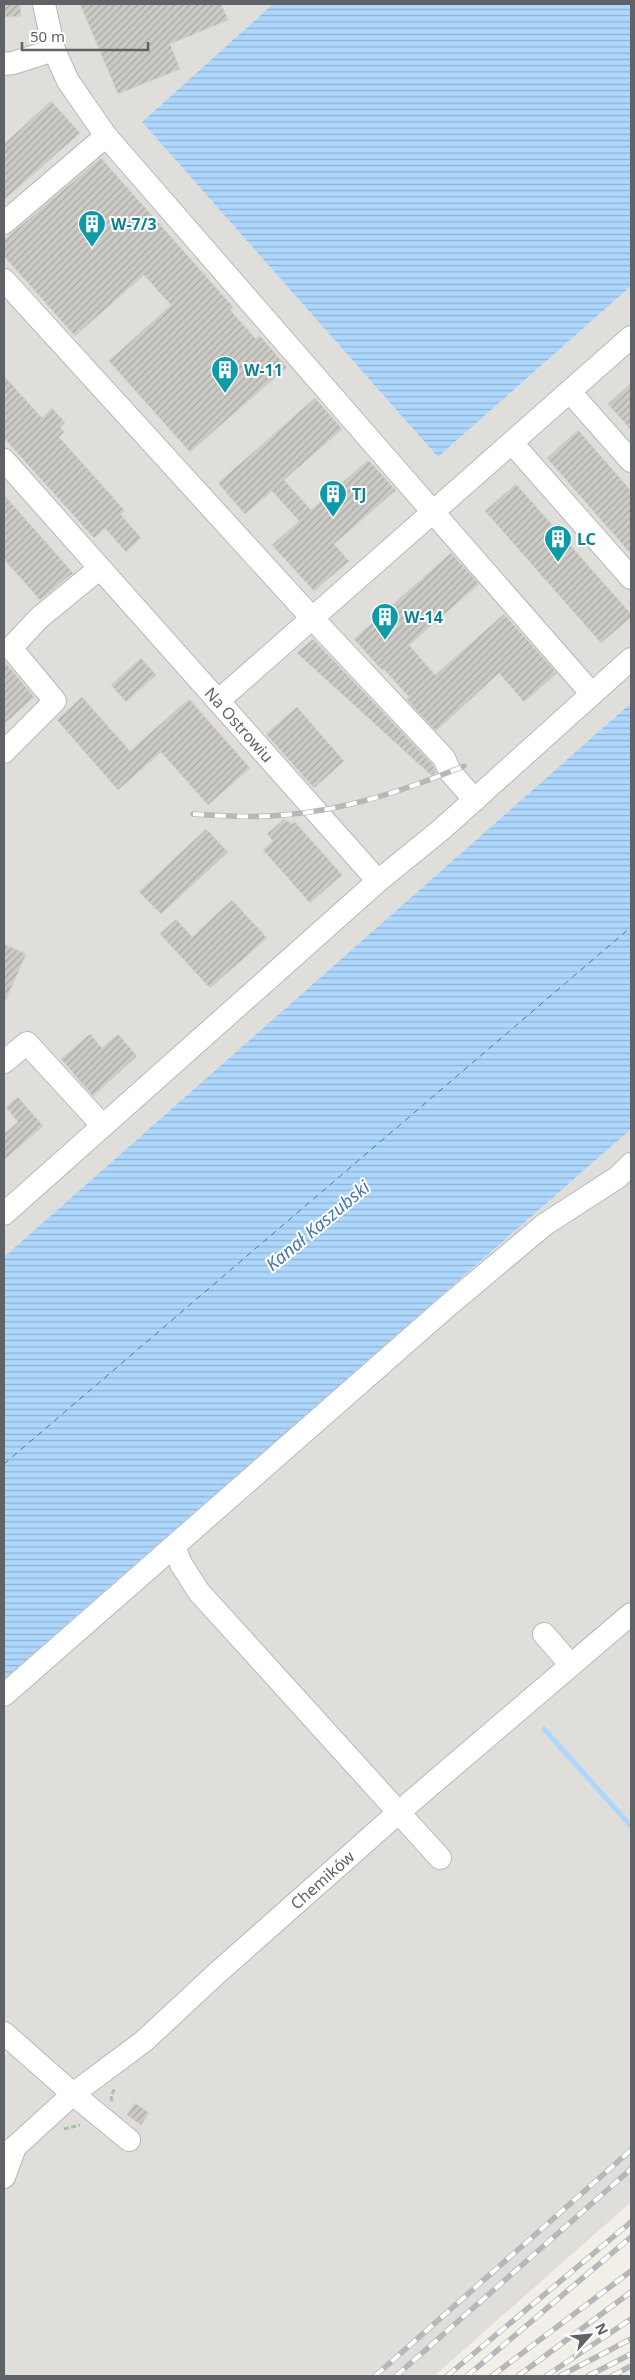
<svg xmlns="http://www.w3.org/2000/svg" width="635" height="2380" font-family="'Noto Sans',sans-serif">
	<defs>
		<pattern id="water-rules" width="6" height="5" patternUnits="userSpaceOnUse" patternTransform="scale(1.25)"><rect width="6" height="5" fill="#add7fc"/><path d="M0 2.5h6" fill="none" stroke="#90b2d0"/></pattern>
		<pattern id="building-hatch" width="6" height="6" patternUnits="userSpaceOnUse" patternTransform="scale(1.25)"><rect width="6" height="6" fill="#cccac5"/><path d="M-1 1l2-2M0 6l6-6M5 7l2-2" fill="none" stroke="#a9a8a4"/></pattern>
	</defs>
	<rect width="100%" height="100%" fill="#f1efe8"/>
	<g fill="#e0deda">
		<path d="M4,4H273L142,122L438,457L631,286V703L4,1257Z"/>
		<path d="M631,1129V2202L434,2376H4V2058L7,2052L4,2050V1679Z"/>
	</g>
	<g fill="url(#water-rules)">
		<path d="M273,4H631V286L438,457L142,122Z"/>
		<path d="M631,703V1129L4,1679V1257Z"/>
	</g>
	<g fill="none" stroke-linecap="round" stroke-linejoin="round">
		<path stroke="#add7fc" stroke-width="5" d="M544,1729L631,1826"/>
		<path stroke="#4878af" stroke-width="1" stroke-dasharray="6 5" stroke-linecap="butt" d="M4,1464L631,927"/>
	</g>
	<g fill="url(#building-hatch)" stroke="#d5d1c6">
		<path d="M4,4H20L21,16L4,17Z"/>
		<path d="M80,4H221L228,20L170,44L180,69L118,94Z"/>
		<path d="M51,101L80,133L4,200V144Z"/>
		<path d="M101,158L233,307L230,310L256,339L259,335L287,367L190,452L109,361L171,305L144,275L75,336L4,256V240Z"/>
		<path d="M4,376L42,418L52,408L65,423L60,427L64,432L59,437L125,511L120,514L141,538L126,552L105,528L94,538L4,438Z"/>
		<path d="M631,383V430L608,404Z"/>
		<path d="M315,398L342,429L284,480L311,510L368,460L396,490L334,544L349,561L314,591L272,545L299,521L272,491L245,514L218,483Z"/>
		<path d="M578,430L631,491V554L547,458Z"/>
		<path d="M516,484L631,614V617L601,643L485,511Z"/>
		<path d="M4,495L73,573L40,600L4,559Z"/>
		<path d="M451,553L479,584L409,645L435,675L504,614L557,673L524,702L499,673L436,731L406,699L409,697L384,669L382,670L354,639Z"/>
		<path d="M313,639L433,765L436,772L432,776L297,653Z"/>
		<path d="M141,658L156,675L126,702L111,685Z"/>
		<path d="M4,661L34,697L4,724Z"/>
		<path d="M82,697L130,751L189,699L250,768L208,805L161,752L118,790L57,720Z"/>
		<path d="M297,707L344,761L314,788L266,734Z"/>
		<path d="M284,819L292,824L295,822L342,875L310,903L263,850L273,841L267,834Z"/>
		<path d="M206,829L228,852L161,914L139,892Z"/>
		<path d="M232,900L267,938L210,988L160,934L176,919L192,937Z"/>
		<path d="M4,944L26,954L4,1004Z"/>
		<path d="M90,1034L102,1048L118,1034L137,1056L93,1096L61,1059Z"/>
		<path d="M18,1097L43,1126L4,1160V1134L18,1122L6,1107Z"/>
		<path d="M135,2103L149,2113L141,2125L127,2115Z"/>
	</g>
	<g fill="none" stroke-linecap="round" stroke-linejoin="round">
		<defs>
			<g id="minor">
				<path d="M44,4L54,50L68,81L106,136L433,512L218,701"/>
				<path d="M4,64L13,63L54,50"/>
				<path d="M4,223L106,136"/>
				<path d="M4,280L312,618L444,758L450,772L475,800"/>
				<path d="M631,337L433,512L592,694L631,659"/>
				<path d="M570,392L631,461"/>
				<path d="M512,443L631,578"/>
				<path id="s1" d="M4,460L378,881"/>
				<path d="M4,752L55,701L11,648L39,618L100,568"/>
				<path d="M4,1062L27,1043L103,1126"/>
				<path d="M4,1214L378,881L442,829L592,694"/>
				<path d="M544,1634L570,1664"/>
				<path d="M4,1695L174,1546"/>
				<path d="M440,1858L199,1592L181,1564L174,1546L444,1309L544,1225L618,1177L631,1164"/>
				<path d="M4,2033L73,2094L129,2140"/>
				<path id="s2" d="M4,2155L15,2147L73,2094L144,2041L216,1974L399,1812L631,1614"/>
				<path d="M4,2177L15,2147"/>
			</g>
		</defs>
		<use href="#minor" stroke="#b5b8bc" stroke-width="24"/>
		<g stroke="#9ec5aa" stroke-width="3" stroke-dasharray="5 2.5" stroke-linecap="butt">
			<path d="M112,2101L111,2096L115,2088"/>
			<path d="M64,2129L80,2125"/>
		</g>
		<use href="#minor" stroke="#fff" stroke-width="22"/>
		<defs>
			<g id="rail">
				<path d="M193,814C223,816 254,818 284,815C347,810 406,790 464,766"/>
				<path d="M375,2376L631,2150"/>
				<path d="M396,2376L631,2169"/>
				<path d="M447,2376L631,2222"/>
				<path d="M467,2376L631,2237"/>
				<path d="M492,2376L631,2271"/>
				<path d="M518,2376L631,2292"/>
				<path d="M546,2376L631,2319"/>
				<path d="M560,2376L631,2339"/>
				<path d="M588,2376L631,2354"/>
				<path d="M612,2376L631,2366"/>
			</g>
		</defs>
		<use href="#rail" stroke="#b6b7b8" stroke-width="5.5"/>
		<use href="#rail" stroke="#fff" stroke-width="4" stroke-dasharray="11" stroke-linecap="butt"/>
	</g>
	<defs>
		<symbol id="building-pin" viewBox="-11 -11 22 30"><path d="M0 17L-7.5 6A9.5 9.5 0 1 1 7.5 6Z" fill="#0f9aa8" stroke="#fff"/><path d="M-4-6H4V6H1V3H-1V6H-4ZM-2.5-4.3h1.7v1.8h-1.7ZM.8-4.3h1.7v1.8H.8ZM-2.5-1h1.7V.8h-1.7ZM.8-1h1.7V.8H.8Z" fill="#fff"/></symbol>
	</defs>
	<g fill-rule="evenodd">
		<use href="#building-pin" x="76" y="208" width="32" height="43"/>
		<use href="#building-pin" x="209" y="354" width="32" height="43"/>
		<use href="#building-pin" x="317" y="478" width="32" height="43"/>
		<use href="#building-pin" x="542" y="523" width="32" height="43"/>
		<use href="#building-pin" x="369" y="601" width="32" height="43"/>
	</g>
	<g text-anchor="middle" stroke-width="4" stroke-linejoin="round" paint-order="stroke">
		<g font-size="16" font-weight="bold" fill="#0d838f" stroke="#fff" text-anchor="start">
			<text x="111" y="230">W-7/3</text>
			<text x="244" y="376">W-11</text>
			<text x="352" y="500">TJ</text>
			<text x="577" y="545">LC</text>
			<text x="404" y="623">W-14</text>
		</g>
		<g font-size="16" fill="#5f6368" stroke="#fff">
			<text dy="6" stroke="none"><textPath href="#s1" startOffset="354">Na Ostrowiu</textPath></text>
			<text dy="6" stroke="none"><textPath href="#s2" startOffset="421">Chemików</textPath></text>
		</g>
		<g font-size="18" font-style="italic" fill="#4878af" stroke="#fff">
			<text transform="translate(318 1226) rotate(-40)" y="6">Kanał Kaszubski</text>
		</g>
	</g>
	<rect width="635" height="2380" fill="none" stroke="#5f6368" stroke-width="10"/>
	<g transform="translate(590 2335) rotate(63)" stroke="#ffffff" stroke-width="4" paint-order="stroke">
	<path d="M0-4L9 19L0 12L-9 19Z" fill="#5f6368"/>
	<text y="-8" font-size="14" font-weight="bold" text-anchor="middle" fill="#5f6368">N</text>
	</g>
	<path d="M22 42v8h126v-8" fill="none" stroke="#5f6368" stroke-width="2.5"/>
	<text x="30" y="42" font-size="15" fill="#5f6368" stroke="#ffffff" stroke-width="4" paint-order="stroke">50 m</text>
</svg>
